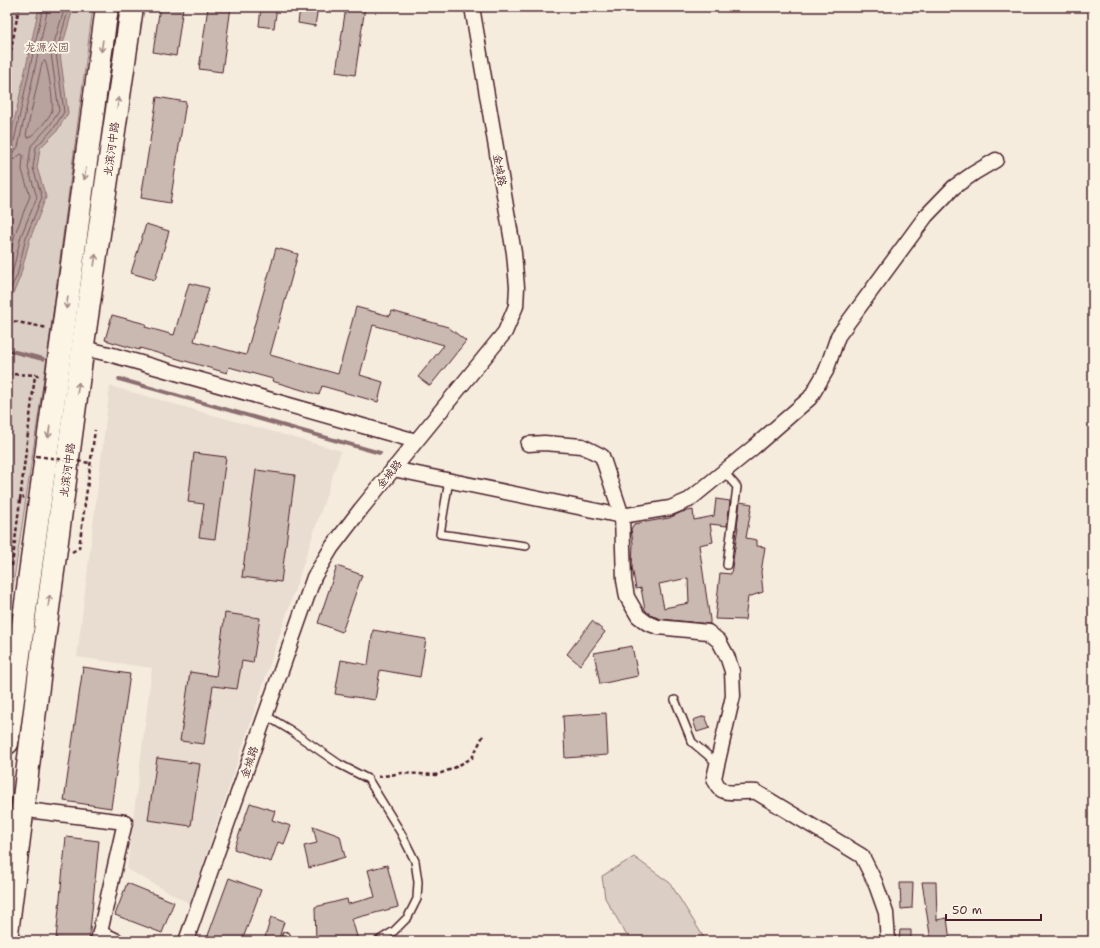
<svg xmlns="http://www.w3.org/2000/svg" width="1100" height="948" font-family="'Shantell Sans','LXGW WenKai TC',sans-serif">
	<rect width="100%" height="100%" fill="#f5ecde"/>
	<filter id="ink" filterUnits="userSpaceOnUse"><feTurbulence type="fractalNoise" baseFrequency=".025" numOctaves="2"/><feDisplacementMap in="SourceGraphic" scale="8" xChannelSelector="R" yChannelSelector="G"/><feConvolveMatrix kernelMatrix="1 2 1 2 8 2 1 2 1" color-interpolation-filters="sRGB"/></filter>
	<g filter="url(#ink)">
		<path fill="#e8ddd0" d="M110,386L341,451L190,904L127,869L152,668L77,657Z"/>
		<g fill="#dbcec4" stroke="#927678">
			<path d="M7,7H93L48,351L7,626Z"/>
			<path d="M634,857L670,883L706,941H630L605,898L602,876Z"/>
		</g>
		<path fill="#b8a39e" stroke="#8c6e70" d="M39,7H83L72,12L60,54L68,113L57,131L40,148L37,168L46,197L30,239L20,277L13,294L7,295V154Z"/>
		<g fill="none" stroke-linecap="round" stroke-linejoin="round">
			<g stroke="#765459" stroke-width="1">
				<path d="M45,61C48,66 54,105 52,110C50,118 35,134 28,138L26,135L42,63Z"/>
				<path d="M7,149H11L13,146L43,7"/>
				<path d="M7,154L14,152L18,147L48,7"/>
				<path d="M7,160L15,159L21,154L23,155L22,170L30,196L15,234L7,268"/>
				<path d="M7,285L12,274L21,236L37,197L28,168L31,146L50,125L59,111L51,53L65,7"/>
				<path d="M7,291L10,289L17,276L26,237L42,197L33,168L36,147L54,128L64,112L56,53L68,11L74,7"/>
			</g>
			<g stroke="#8c6e70" stroke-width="4">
				<path d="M7,350L43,359"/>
				<path d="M119,379L380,453"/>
			</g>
		</g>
		<g fill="#cab9b1" stroke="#4a1f2b" fill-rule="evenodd">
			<path d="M160,7H183L176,56L153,52Z"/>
			<path d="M208,7H231L222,72L199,69Z"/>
			<path d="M261,7H277L274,28L259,26Z"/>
			<path d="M300,7H318L315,26L298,23Z"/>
			<path d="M346,7H365L355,75L336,72Z"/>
			<path d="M157,97L186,102L170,203L141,198Z"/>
			<path d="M146,224L169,231L155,280L131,273Z"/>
			<path d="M276,248L298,254L270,355L338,374L356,307L390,316L392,311L448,327L466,341L430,386L418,377L444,345L373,325L360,375L383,382L378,402L322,386L319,395L272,381L273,379L229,367L227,373L140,348L139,350L105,340L112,315L146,324L145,327L174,335L189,283L209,288L194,341L246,355Z"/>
			<path d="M194,453L226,457L215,539L199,537L204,504L188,502Z"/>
			<path d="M256,470L295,475L281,582L242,577Z"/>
			<path d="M716,499L730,501L727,526L710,524L713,542L699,545L710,620V624L660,619L651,615L645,610L641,588L636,589L632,567L633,543L631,529L634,524L669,518L682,512L693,510L694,520L714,516ZM688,578L689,603L664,608L659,584Z"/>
			<path d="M740,502L752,504L746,538L757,540V546L765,547L761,572L763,592L748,597L745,620L715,619L720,573L731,574L738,527H737Z"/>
			<path d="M337,566L362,575L342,632L318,623Z"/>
			<path d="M225,613L260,618L253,663L242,661L237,689L213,686L204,744L180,741L190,672L216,676Z"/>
			<path d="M592,621L605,632L580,665L567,654Z"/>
			<path d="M373,630L426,639L420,677L380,670L375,700L335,694L341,660L368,665Z"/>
			<path d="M632,646L638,676L600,684L594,653Z"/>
			<path d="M83,667L130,674L111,808L64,801Z"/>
			<path d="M606,713L608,755L565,758L563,716Z"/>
			<path d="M705,716L710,728L697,732L693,720Z"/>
			<path d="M157,758L200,764L191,826L148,820Z"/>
			<path d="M250,803L275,811L272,820L291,826L284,844L278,842L271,862L234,849Z"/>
			<path d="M313,826L340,836L345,857L309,868L304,846L317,843Z"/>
			<path d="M66,837L99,841L89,941L56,939Z"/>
			<path d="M387,865L398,907L352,919L358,940L352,941H316L315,907L347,899L348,904L375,897L368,870Z"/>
			<path d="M229,878L261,890L242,941H206Z"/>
			<path d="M922,882H936L937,920L947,918L950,941H931Z"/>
			<path d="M127,883L174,902L162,933L115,915Z"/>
			<path d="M900,883H913L912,908L901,909Z"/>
			<path d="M271,917L284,922L278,941H264Z"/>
			<path d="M900,930H911V941H899Z"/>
		</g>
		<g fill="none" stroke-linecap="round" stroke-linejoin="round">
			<defs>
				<g id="service">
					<path d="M724,472L737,487L727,565"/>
					<path d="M449,480L440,534L526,546"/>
					<path d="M675,700L692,742L717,763"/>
					<path d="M265,715L290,730L339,764L368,779L401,833L415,861L418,882L417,899L408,917L394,931L378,941"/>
					<path d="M285,941L286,936"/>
				</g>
				<g id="minor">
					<path d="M83,348L109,354L416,441"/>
					<path d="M528,444L544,443L582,446L602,456L622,516L624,580L627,597L638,616L647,623L658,627L708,632L719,641L727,656L732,671L733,696L714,778C716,783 718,789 724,791C729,794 749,791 756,792L862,856L875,882L886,913L888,941"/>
					<path d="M393,469L622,516L670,508L689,500L754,447L810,398L826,371L838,336L926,216L954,187L974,173L996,160"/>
					<path d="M35,811L125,822L98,941"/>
					<path d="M100,933L117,941"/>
					<path d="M186,941L314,577L332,547L361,509L505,332L516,306L517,287L514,253L472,7"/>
				</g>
				<g id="primary">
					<path d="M7,743L107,7"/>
					<path d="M7,933L44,639L84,337L132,7"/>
				</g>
			</defs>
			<use href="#service" stroke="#4a1f2b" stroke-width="10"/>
			<use href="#minor" stroke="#4a1f2b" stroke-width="17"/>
			<use href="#primary" stroke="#4a1f2b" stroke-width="25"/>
			<g stroke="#4a1f2b" stroke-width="2.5" stroke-dasharray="4 3" stroke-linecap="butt">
				<path d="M7,72L19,7"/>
				<path d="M7,320L48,328"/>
				<path d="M7,374L41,375"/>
				<path d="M20,500L35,375"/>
				<path d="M72,552L79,548L95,430"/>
				<path d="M12,566L20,500L24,497"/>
				<path d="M378,777L402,773L436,775L452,769L472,758L484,734"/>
			</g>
			<use href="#service" stroke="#fcf5e5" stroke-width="7"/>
			<use href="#minor" stroke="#fcf5e5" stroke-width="14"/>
			<use href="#primary" stroke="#fcf5e5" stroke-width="22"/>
			<path stroke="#4a1f2b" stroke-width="2.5" stroke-dasharray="4 3" stroke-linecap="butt" d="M36,456L91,463"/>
		</g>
		<defs><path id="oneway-shaft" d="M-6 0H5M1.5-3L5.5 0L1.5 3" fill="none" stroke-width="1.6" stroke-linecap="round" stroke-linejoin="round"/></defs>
		<g stroke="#a38a88">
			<use href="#oneway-shaft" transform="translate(102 46) rotate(98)"/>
			<use href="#oneway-shaft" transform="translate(118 103) rotate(-82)"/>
			<use href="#oneway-shaft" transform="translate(85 174) rotate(98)"/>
			<use href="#oneway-shaft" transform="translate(95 260) rotate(-82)"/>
			<use href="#oneway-shaft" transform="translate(67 303) rotate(98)"/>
			<use href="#oneway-shaft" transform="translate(78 388) rotate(-82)"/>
			<use href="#oneway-shaft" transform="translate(49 432) rotate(98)"/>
			<use href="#oneway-shaft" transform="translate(49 601) rotate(-82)"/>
		</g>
	</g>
	<g text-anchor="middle" stroke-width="4" stroke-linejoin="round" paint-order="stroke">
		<g font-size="11" fill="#6e4b51" stroke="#fcf5e5">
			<text x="47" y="51">龙源公园</text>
		</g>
		<g font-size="11" fill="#4a1f2b" stroke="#fcf5e5">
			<text transform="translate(111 149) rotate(-82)" y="4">北滨河中路</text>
			<text transform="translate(500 170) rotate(80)" y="4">金城路</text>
			<text transform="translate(67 470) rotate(-82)" y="4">北滨河中路</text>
			<text transform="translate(389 474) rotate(-51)" y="4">金城路</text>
			<text transform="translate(249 762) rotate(-71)" y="4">金城路</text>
		</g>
	</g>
	<rect width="1100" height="948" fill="none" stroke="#fcf5e5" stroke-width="24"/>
	<rect x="12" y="12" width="1076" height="924" fill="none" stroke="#4a1f2b" stroke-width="1.5" filter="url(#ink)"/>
	<path d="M946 914v6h95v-6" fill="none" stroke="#4a1f2b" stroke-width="2"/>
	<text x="952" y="914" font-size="12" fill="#4a1f2b" stroke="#fcf5e5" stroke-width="3" paint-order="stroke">50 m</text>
</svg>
